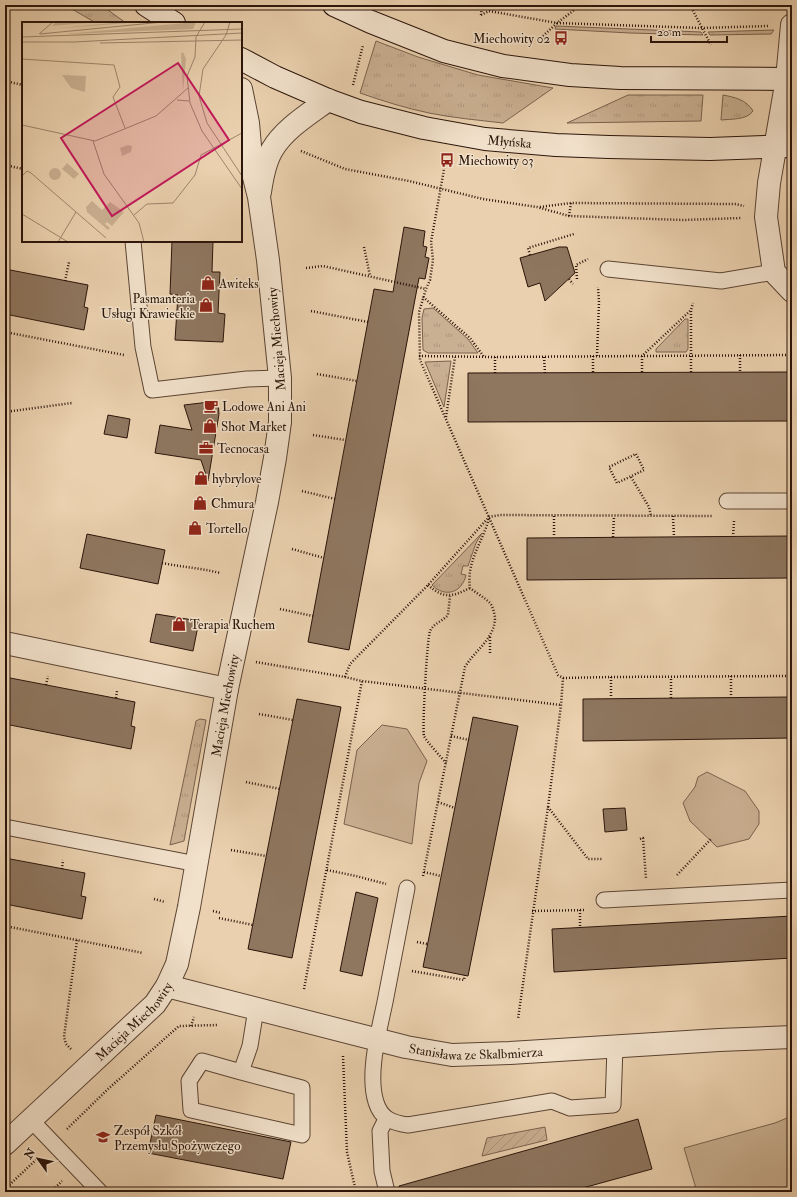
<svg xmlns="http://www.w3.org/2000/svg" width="797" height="1197" font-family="'IM FELL Double Pica',serif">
	<defs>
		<pattern id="grass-tufts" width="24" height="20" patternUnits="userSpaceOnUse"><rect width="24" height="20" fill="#cab092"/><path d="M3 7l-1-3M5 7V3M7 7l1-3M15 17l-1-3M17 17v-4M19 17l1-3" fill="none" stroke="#ae967d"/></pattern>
		<pattern id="garden-furrows" width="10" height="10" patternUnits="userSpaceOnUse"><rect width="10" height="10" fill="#cab092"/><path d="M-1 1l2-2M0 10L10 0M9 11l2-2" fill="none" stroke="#ae967d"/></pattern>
	</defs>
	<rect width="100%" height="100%" fill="#ead0ae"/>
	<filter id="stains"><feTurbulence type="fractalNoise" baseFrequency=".005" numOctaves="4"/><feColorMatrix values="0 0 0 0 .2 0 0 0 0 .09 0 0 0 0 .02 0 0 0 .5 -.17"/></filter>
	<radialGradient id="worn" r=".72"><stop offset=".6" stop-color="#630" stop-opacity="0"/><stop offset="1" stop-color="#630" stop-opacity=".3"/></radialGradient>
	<g fill="url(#grass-tufts)" stroke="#7a624e">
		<path d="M65,5H101L126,23H96Z"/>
		<path d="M556,26L701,32L703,35L630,33L555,29Z"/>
		<path d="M774,30L771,34L710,35L708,32Z"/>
		<path d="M376,41L418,57L478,75L553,88L503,123C478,120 453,118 429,113C405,108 383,101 360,93Z"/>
		<path d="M628,95H703L701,121L567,123Z"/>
		<path d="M723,95C734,97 747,100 753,111C747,120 731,119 721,120Z"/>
		<path d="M433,308L468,339L478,353H428L423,350L422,318L424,309Z"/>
		<path d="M685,319H688V349L686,352H656V349Z"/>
		<path d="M451,361L444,407L425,362Z"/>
		<path d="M482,533L476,543L468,566H463L461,574L466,575C462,593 445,598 432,585Z"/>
		<path d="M200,719L206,720L184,841L170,845L196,721Z"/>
	</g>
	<g fill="#cab092" stroke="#7a624e">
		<path d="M382,725L407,729L427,761L419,783L412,844L344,824L357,750Z"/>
		<path d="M707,772L745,791L759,811V824L749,839L717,847L690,821L683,803L695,787L698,777Z"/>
		<path d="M792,1116V1192H697L684,1148L775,1123Z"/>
	</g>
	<path fill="url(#garden-furrows)" stroke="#7a624e" d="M545,1127L547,1140L482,1156L487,1138Z"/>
	<g fill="#8e765f" stroke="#2b150a">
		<path d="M404,227L425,231L423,246L427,247L425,257L429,258L425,279L419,278L349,650L308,642L374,289L393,292Z"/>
		<path d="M172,241H213L212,272H220L218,313L225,314L223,342L175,340L178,295L170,294Z"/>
		<path d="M559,247H567L575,273L545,301L540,283L528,287L520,258Z"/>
		<path d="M5,269L88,285L84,307L88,308L84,330L5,314Z"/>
		<path d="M792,372V421L468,422V373Z"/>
		<path d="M218,401L219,414L208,481L201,460L155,453L160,425L192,430L184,405Z"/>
		<path d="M108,415L130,419L127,438L104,434Z"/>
		<path d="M87,534L165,550L158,584L80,568Z"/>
		<path d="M792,536V578L527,580V538Z"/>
		<path d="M156,614L199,621L193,651L150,642Z"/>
		<path d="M5,677L135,702L131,726L135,727L131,749L5,724Z"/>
		<path d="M792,697V738L583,741V699Z"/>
		<path d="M297,699L341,707L292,958L248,949Z"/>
		<path d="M473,717L518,726L468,976L423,967Z"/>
		<path d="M625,808L627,830L605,832L603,809Z"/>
		<path d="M5,858L85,873L81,896L86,897L82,919L5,904Z"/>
		<path d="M356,892L378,898L362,976L340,971Z"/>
		<path d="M792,916V958L554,972L552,929Z"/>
		<path d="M156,1115L291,1142L283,1179L148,1153Z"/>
		<path d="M638,1119L652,1169L568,1192H400L399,1186Z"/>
	</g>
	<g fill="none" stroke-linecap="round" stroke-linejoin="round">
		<defs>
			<g id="lane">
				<path d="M133,241L143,347L152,390L247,379L280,378"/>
				<path d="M608,269L721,281L774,272"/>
				<path d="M727,501H792"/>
				<path d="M5,827L197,864"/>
				<path d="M407,888C400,926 392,964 385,1002C379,1031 367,1074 376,1102C381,1119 393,1123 408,1125L552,1101L570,1108L613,1105L615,1047"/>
				<path d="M604,900L792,890"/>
				<path d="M241,1072L202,1061L189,1081L191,1110L302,1135V1088L241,1072L250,1046L256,1009"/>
				<path d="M386,1119L380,1131L382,1171L387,1192"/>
				<path d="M31,1120L100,1192"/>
			</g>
			<g id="street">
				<path d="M792,25L787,79L769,183L766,217L774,272L792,291"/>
				<path d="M260,192C262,178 265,162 272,150C284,129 309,114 328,100"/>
				<path d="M5,643L227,689"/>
				<path id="s1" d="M167,986L406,1047L452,1055L510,1053L719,1040L792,1037"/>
				<path id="s2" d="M5,1144L155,1004L167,986L177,964L189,907L227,689L267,502L275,458L280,422V378L268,260L259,197L252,169L248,123L241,89"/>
			</g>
			<g id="secondary">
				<path d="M146,5L174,23"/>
				<path d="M334,5L371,22L444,51L503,66L570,75L620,78L792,79"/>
				<path id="s3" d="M241,59L275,77L328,100L361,112L424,128L485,139L556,145L609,147L710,149L792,146"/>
			</g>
		</defs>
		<use href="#lane" stroke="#5b4433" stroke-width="17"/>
		<use href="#street" stroke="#5b4433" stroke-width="24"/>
		<use href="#secondary" stroke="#2b150a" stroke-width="24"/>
		<g stroke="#2b150a" stroke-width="2.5" stroke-dasharray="1 2" stroke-linecap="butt">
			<path d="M690,5L711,45"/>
			<path d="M481,15L489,11L557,23L701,28L768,26"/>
			<path d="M481,15L482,5"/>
			<path d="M543,36L557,23L581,5"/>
			<path d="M5,81L23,85"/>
			<path d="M353,85L363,45"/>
			<path d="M301,151L345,169L409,181L483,199L537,207L569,216L683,220L741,218"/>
			<path d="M445,164L431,242L433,260L430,280L426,289L419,312L420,360L558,675L563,678L561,705L548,807L518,1019"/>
			<path d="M5,165L23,169"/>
			<path d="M540,207L571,203L735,204L744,206"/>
			<path d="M569,216L571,203"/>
			<path d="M364,247L370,276"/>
			<path d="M530,255L528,248L574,234"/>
			<path d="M306,268L323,266L426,289"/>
			<path d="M569,279L573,284"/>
			<path d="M577,279L576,265L588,259"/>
			<path d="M65,281L69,262"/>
			<path d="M423,297L470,338L484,357"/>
			<path d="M311,311L368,322"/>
			<path d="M5,332L124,355"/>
			<path d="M740,355V372"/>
			<path d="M789,355L790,372"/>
			<path d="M419,356L495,357L792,355"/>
			<path d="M593,356V372"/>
			<path d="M597,356L599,302L598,287"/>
			<path d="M495,357V373"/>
			<path d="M544,357L545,373"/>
			<path d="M642,372V356L691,310"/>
			<path d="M691,372V310L693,303"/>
			<path d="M317,374L357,381"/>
			<path d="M5,412L72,403"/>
			<path d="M446,417L455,357"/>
			<path d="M313,435L345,440"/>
			<path d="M636,454L644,470L617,483L609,467Z"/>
			<path d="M631,477L649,507L651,516"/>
			<path d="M302,491L335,499"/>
			<path d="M554,516V537"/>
			<path d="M673,516L674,537"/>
			<path d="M791,520L792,530"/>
			<path d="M613,537L614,516"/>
			<path d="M733,537L734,521"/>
			<path d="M292,549L324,558"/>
			<path d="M162,563C182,567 200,568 220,573"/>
			<path d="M428,585C444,599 452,597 470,588"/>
			<path d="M280,609L313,616"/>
			<path d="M490,653V637"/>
			<path d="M256,662L345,677L362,681L561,705"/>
			<path d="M731,676V697"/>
			<path d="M790,676L791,697"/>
			<path d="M345,677L350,664L428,585L489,517L500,515L712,516"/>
			<path d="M611,677V698"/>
			<path d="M563,678L611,677L792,676"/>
			<path d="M46,685L48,676"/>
			<path d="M116,698L117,691"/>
			<path d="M671,698V677"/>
			<path d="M259,714L293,720"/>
			<path d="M451,736L469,740"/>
			<path d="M446,763C441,757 427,742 424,736C422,729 427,639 430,631C434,623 443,621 448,615L450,596"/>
			<path d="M246,782L280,789"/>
			<path d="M438,802L455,808"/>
			<path d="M548,807L588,859H603"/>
			<path d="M640,839L643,838L646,879"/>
			<path d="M231,850L266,856"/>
			<path d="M62,869L63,860"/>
			<path d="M327,870L356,876L386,884"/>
			<path d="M424,872L441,876"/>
			<path d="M677,875L711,839"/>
			<path d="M423,876L465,667C475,650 495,639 495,617C494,612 493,607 490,603C484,597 476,593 470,588C466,561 483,542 489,518"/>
			<path d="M154,899L165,902"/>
			<path d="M580,910V928"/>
			<path d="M213,911L221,913"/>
			<path d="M532,911L586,910"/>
			<path d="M219,918L253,925"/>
			<path d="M5,926L143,953"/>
			<path d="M417,942L427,944"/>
			<path d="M412,971L464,980L465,975"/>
			<path d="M304,989L362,681"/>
			<path d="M191,1026L194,1017"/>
			<path d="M71,1049L66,1044L64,1037L77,940"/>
			<path d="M343,1056L347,1152L356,1192"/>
			<path d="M67,1129L108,1089L179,1026L218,1025"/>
			<path d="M5,1189L39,1157"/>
			<path d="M51,1192L62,1181"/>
		</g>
		<use href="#lane" stroke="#f1e0ca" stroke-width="15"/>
		<use href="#street" stroke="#f1e0ca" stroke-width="22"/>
		<use href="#secondary" stroke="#f1e0ca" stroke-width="22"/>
	</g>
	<defs>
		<symbol id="bus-bare" viewBox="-9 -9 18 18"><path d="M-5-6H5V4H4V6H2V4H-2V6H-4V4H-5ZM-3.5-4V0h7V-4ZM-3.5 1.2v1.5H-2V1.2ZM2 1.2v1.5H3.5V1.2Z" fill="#8f2418" stroke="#f1e0ca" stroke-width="2.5" paint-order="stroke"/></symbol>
		<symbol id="shop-bare" viewBox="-9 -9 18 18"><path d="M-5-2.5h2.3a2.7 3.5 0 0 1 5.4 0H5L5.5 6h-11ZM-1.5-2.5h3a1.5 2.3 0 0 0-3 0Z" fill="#8f2418" stroke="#f1e0ca" stroke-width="2.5" paint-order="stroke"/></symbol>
		<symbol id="cafe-bare" viewBox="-9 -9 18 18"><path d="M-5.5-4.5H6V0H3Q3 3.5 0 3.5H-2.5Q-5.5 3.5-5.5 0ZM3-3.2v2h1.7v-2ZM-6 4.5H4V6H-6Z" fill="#8f2418" stroke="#f1e0ca" stroke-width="2.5" paint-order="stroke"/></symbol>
		<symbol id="office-bare" viewBox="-9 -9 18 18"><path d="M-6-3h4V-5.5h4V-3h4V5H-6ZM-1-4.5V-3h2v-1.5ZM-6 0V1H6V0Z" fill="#8f2418" stroke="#f1e0ca" stroke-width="2.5" paint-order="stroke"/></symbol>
		<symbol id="school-bare" viewBox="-9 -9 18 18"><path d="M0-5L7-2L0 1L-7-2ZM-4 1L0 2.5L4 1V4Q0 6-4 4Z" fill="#8f2418" stroke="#f1e0ca" stroke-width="2.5" paint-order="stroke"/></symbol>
	</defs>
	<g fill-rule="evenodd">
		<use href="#bus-bare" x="551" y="28" width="20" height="20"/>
		<use href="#bus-bare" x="437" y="150" width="20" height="20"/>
		<use href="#shop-bare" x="198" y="273" width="20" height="20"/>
		<use href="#shop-bare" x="196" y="295" width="20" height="20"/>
		<use href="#cafe-bare" x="201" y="396" width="20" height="20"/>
		<use href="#shop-bare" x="200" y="416" width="20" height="20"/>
		<use href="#office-bare" x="196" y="438" width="20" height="20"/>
		<use href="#shop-bare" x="191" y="468" width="20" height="20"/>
		<use href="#shop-bare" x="190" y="493" width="20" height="20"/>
		<use href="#shop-bare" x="185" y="518" width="20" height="20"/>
		<use href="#shop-bare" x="169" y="614" width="20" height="20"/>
		<use href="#school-bare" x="93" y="1127" width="20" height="20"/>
	</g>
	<g text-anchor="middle" stroke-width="3" stroke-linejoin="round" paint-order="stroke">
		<g font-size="13" fill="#2b150a" stroke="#f1e0ca" text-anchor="start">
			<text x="550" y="43" text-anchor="end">Miechowity 02</text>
			<text x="458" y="165">Miechowity 03</text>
			<text x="219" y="288">Awiteks</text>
			<text x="195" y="303" text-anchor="end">Pasmanteria<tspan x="195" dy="15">Usługi Krawieckie</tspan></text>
			<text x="222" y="411">Lodowe Ani Ani</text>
			<text x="221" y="431">Shot Market</text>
			<text x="217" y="453">Tecnocasa</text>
			<text x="212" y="483">hybrylove</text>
			<text x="211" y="508">Chmura</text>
			<text x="206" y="533">Tortello</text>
			<text x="190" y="629">Terapia Ruchem</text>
			<text x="114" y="1135">Zespół Szkół<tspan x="114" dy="15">Przemysłu Spożywczego</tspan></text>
		</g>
		<g font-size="13" fill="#2b150a" stroke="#f1e0ca">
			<text dy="5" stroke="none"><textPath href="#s3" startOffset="283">Młyńska</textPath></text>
			<text transform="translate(276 339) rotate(-95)" y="5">Macieja Miechowity</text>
			<text dy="5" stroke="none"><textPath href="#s2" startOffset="514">Macieja Miechowity</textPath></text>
			<text dy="5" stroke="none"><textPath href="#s2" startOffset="178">Macieja Miechowity</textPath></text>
			<text dy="5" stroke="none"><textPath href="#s1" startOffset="317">Stanisława ze Skalbmierza</textPath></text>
		</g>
	</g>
	<g transform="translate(22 22)">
		<rect width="220" height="220" fill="#ead0ae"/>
		<path d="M101,0H120L27,7ZM174,0L171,7L44,12ZM161,30L164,37L161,69L159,32Z" fill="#cab092"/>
		<path d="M40,53L64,54L63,70L49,66ZM106,123L110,124L109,130L100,134L98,126ZM45,141L57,152L52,157L40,147ZM27 152a6 6 0 1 1 12 0a6 6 0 1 1-12 0ZM70,179L80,188L88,180L102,190L90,204L85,200L83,202L88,206L86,208L65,190L64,185Z" fill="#cab092"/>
		<path d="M34,0H75L30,4Z" fill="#cab092"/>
		<path fill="none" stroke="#9e856c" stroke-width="1" d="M183,0L174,15L173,35L165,54L168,81L180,109L220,167M208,0L204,13L181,47L177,74L185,101L220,154M17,12L31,0M18,12L141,0M0,15L220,7M0,20H52L220,11M78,21L220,18M0,37L92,43L98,65L91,75L103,106M155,78L167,79M0,103L73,119L134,94L166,66M71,119L82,152L117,201L122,220M0,154L5,149L9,151L84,216M0,192L46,220M112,193L125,182L151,181L173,153L179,133L220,111M36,220L54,190"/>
		<path fill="#c2185b" fill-opacity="0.15" stroke="#c2185b" stroke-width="2" d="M156,41L207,118L90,194L39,116Z"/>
		<rect width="220" height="220" fill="none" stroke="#2b150a" stroke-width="2"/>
	</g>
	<rect width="797" height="1197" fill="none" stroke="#ead0ae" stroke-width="20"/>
	<rect x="6" y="6" width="785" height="1185" fill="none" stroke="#2b150a" stroke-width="2"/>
	<rect x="10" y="10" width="777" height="1177" fill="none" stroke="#2b150a"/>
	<g transform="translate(38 1159) rotate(303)" stroke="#f1e0ca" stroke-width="3" paint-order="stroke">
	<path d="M0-3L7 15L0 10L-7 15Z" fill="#2b150a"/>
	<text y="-6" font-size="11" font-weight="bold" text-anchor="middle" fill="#2b150a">N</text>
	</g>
	<path d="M651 36v6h76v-6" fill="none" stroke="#2b150a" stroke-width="2"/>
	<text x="657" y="36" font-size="12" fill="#2b150a" stroke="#f1e0ca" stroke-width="3" paint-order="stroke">20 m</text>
	<rect width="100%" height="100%" filter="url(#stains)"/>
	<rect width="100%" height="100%" fill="url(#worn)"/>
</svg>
